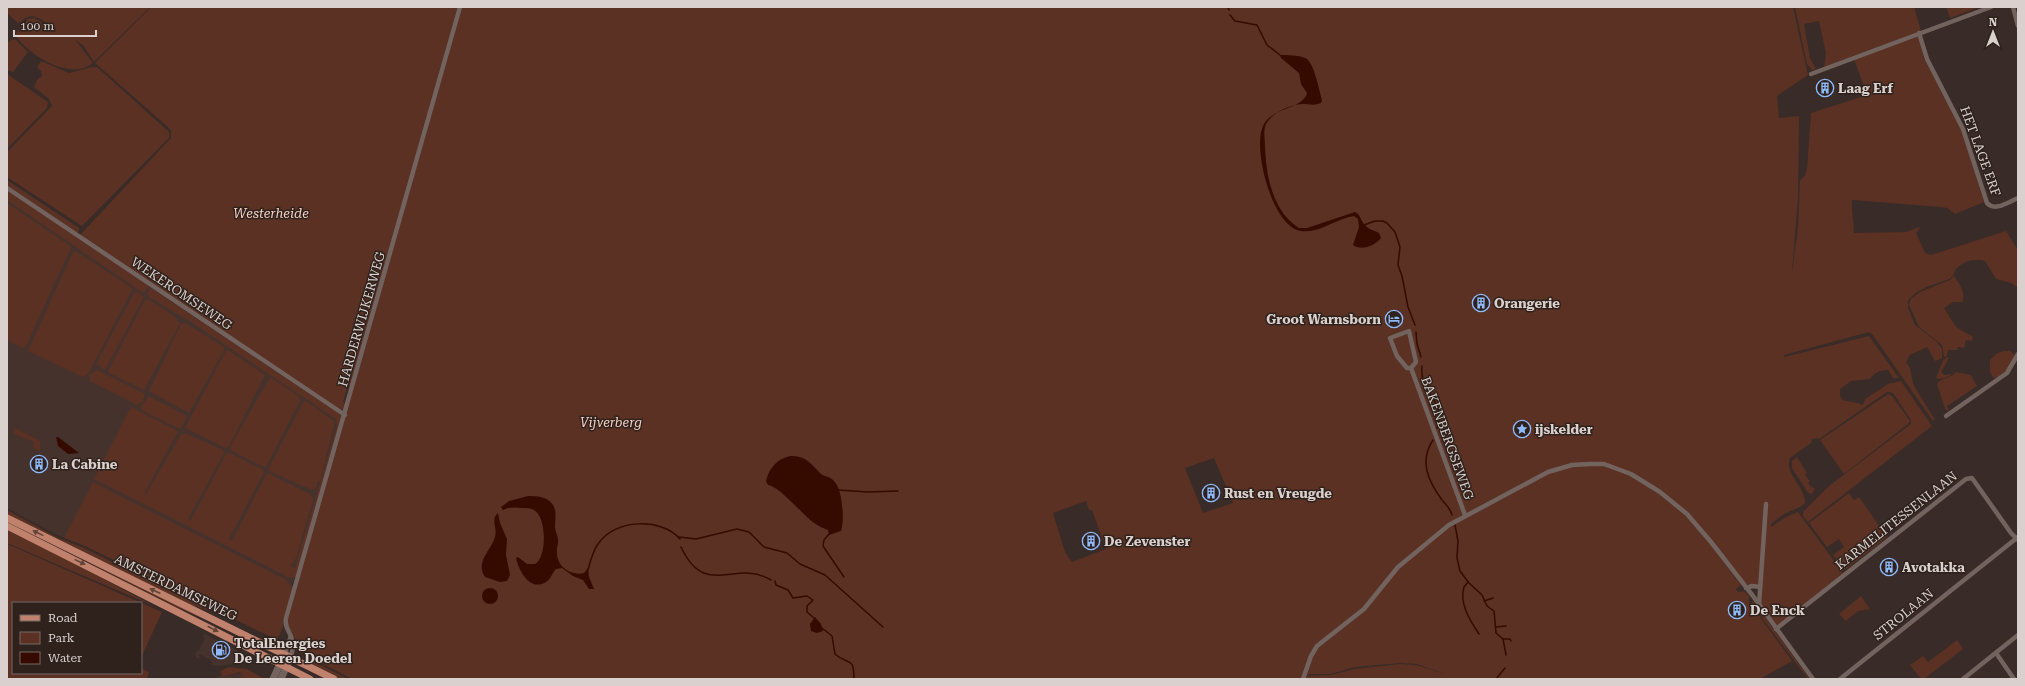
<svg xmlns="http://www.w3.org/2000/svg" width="2025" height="686" font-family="'Roboto Serif',serif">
	<rect width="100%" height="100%" fill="#392b27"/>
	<g fill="#46322c">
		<path d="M7,190L340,414L319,497L279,627L258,629L83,545L55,534L7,508Z"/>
		<path d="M204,634H205L252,658L250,662L217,666L212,665L211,660L199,654V659L196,657L195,653L199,650L205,638L203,637Z"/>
		<path d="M239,673H241L243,676L239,679H214L222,675L223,677Z"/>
	</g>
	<g fill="#5a3123" fill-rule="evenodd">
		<path d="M7,7H150L94,62L83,45L76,41L93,63C70,82 29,55 15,35L27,19L34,18L50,27L51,25C37,18 31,10 19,24L7,13Z"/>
		<path d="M151,7H458L352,385H348L343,402L347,404L341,411L80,235L171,138V131L169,128L95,63Z"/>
		<path d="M462,7H1793L1808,75L1777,96L1779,118L1799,116L1798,198L1792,272L1798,229L1800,180L1805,176L1807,169L1811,113L1867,95L1854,59L1916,37H1918L1924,59L1961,129L1984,202L1955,214L1947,208L1940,207L1852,200C1851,211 1854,222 1854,233L1906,232L1919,227L1920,228L1916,233L1925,253L1931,255L2006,231L2018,250V288L2011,283L1996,279L1985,261C1975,258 1964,261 1956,269C1954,272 1954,277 1949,279C1935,285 1918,287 1908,301V308L1915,325L1936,341L1942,349V358L1935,361L1927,347L1910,355L1906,362L1910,368L1913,384L1935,420L1933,421L1872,334L1869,332L1784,355V357L1869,336L1899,378H1893L1888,370C1880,370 1874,373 1870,379L1851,381L1840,389C1838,406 1852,399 1862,405L1864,403L1865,399L1888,384L1901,381L1932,426L1808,522L1803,516V512L1829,486L1911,424V420L1893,393L1887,392L1819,439L1817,438L1812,439L1811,443L1790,458C1784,475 1806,486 1805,503L1800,507L1784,514L1771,524V527L1786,517L1798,512L1843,573L1779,625H1776L1761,604V588L1746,584L1709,543L1741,585L1736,589L1738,592L1744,591L1749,596V602L1792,661L1760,679H1304L1306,676L1331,675L1355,669L1400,664L1416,665L1445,674L1417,664L1400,663L1355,667L1331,674H1310L1302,679H352L296,650L295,638L288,626L287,620ZM1214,458L1233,503L1203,513L1185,468ZM1086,501L1089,510H1092L1106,549L1072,562L1065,552L1053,513Z"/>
		<path d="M1795,7H1914L1921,31L1824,67L1826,53L1819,21L1804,24L1810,58L1816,69L1812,70L1807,64Z"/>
		<path d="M1946,7H1979L1950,18Z"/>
		<path d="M15,39L28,52L13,72L7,70V43L11,40Z"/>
		<path d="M41,61L69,73L92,67H97L169,132V138L161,146L82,226L7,177V152L52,106L49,99L34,87L37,80L42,76L41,71L37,68Z"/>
		<path d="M7,74L48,102L47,108L7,149Z"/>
		<path d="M7,180L79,228V231L76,233L7,187Z"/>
		<path d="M7,190L149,286L145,292H142L7,200Z"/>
		<path d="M7,203L69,245L71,248L26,346L23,348L7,340Z"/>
		<path d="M76,251L132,288V290L88,374L83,377L28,351L73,252Z"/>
		<path d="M1954,276C1959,284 1967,293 1962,302H1953L1944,308L1956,327L1973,337L1972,341L1966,340L1964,348L1958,347L1957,350H1948L1947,356L1944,357L1942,345L1919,327L1909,305L1911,299L1920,292L1950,280Z"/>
		<path d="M151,288L340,414L342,419L296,577L290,578L94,479L131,407L178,431L146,490L145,496L181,434H187L223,450L224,453L188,519L191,520L226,454L230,453L263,470L264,472L229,539L232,541L267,473L310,494L313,499L312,503L296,558L290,566L295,568L334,436L337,425L336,419L194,324L149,297L147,293Z"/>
		<path d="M137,292L144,297L105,370L96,364L134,293Z"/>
		<path d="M145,300H150L175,317L180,323L144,390L109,373L108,371Z"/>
		<path d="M185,323L224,347V350L189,413L149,391L181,324Z"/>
		<path d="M228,350L265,375L229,446L226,448L185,428L226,351Z"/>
		<path d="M2003,351H2010L2015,355C2011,364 2004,377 1993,378L1990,372V360L1996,354Z"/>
		<path d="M1947,357L1949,358L1941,372L1945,375L1952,374L1955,369C1953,377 1944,378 1938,379L1936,378L1943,360Z"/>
		<path d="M97,370L143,393L145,395L142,402L137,405L133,403L90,381V374Z"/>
		<path d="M1956,372L1971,375L1977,386L1947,406L1949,410L1948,411L1945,409L1937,384C1941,377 1951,379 1956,372Z"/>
		<path d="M270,377L300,397V401L266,467H264L230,450V447Z"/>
		<path d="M1888,394L1892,396L1910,421L1909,423L1844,474L1820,440Z"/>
		<path d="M149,396L183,414L187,417L181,428H178L142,410L141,406Z"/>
		<path d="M306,401L335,422L320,481L317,482V487L312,490L269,471V468L303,402Z"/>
		<path d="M15,428L40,441V451L33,448L34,442L13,433Z"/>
		<path d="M1797,457L1807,473L1805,475L1810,481L1808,483L1811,487L1815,488L1812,494L1808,493L1792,468V461Z"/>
		<path d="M93,482L286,580L293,588L283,622V627L277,640L83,545L64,538Z"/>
		<path d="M1849,493L1854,500L1859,497L1887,537L1845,570L1833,555L1844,547L1839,539L1827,547L1809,523Z"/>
		<path d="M7,510L58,538L82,547L218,614L192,605L154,587L7,514Z"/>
		<path d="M7,521L272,651L271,652L209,621L176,607Z"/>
		<path d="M7,529L74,563L154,606L7,543Z"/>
		<path d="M7,544L162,612L141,658V603H13V673H141V668L149,672L147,679H7Z"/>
		<path d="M1861,596L1870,609L1858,611L1846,621L1839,614Z"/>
		<path d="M1753,601L1808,677V679L1751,603Z"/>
		<path d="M1957,640L1963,649L1924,679H1921L1910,665L1923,656L1928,662Z"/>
		<path d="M307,658L348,679H342L306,661Z"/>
		<path d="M229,667L247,669L264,679H239L243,676L240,672L223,677L220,671Z"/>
	</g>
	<g fill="#350b00">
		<path d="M1280,55C1287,55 1298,55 1305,58C1314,61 1319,90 1322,100L1321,103C1314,106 1309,104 1302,104C1289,105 1272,113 1266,124C1263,131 1265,139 1265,146C1266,175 1272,211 1299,228H1307L1355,212C1361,215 1360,220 1365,225C1369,230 1374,230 1379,233L1381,238C1375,246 1361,251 1353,245L1359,227L1358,219L1354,216C1337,218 1319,234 1301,231C1272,227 1251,146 1264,124C1274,107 1303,109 1307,93L1301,84L1299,73L1281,58Z"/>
		<path d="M56,437H58L79,453L68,454L58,446Z"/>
		<path d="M790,456C806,455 811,464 821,474C825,477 830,476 834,481C842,488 845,520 841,531L829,535L828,530C823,528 818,526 814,523C803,515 779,486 768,485L766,481C769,468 777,459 790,456Z"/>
		<path d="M528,496C537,496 547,496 553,505C557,511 555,520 555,527C555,532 559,537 558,542C558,546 556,550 557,554C558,568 572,576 584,573L588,568L589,577L594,589H589L583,580L573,576L562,568L556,569C552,573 551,579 546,582C530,592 519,571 516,558L518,557L527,564H535C547,558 547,517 534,510C530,508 526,508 522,508C515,507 510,507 503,510L501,507L509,501Z"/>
		<path d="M498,513L500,523L507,539L506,555L510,575L507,581L500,582L485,577C475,561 491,551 495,537C498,529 490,519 498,513Z"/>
		<circle cx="490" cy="596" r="8"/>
		<path d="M815,617L821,624L823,631L817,633L811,631L810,624Z"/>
	</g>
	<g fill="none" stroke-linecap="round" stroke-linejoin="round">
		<g stroke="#350b00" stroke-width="1.5">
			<path d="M1228,7L1229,10"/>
			<path d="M1230,15L1235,21L1257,25L1267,45L1280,55"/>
			<path d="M1364,225L1375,221H1383L1387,223L1395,232L1400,247L1398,265L1402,276L1408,307L1415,325"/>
			<path d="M1416,332L1417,344L1421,357"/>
			<path d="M1422,366C1419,394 1447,400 1437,428"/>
			<path d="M1433,440C1419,461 1428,481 1442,500C1446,505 1451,509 1452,515"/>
			<path d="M838,490L868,492L898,491"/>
			<path d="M1455,525L1458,541L1457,558L1460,571L1469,583L1482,595L1487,606L1494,611L1496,633L1503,639L1506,655"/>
			<path d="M829,534L824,540L823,546L844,577"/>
			<path d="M679,537L696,539L737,529L749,532L764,547L787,553L800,564L825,575L883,627"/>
			<path d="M681,547C706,600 735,558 771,580"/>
			<path d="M588,570C590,562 593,551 598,544C614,519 661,517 680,539"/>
			<path d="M775,581L776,585L788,590L793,598L807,596L813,600L807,606V612L814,618"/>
			<path d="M1468,582L1464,587C1459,604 1470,620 1479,634"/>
			<path d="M1484,601L1493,598"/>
			<path d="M1496,627L1506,626"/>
			<path d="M822,628L832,636L835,654C848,666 854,655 854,679"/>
			<path d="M1503,639H1510L1511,641"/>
			<path d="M1496,679L1505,668"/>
		</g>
		<g stroke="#72635e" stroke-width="4.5">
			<path d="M2013,7L2018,26"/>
			<path d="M1919,33L1927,59L1963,129L1987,203C1995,212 2008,202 2018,198"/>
			<path d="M1811,74L1991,7"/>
			<path d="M7,188L345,415"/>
			<path d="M1409,331L1416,362L1411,368H1407L1397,356L1390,338Z"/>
			<path d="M1411,368L1465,515"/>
			<path d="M1946,416L2007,373L2018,354"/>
			<path d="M1746,588L1752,586L1760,587"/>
			<path d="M1759,605L1766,504"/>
			<path d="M1776,629L1966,479L1972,478L2011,533L2018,540"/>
			<path d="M285,653L291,636"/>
			<path d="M1996,653L2014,679"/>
			<path d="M291,656C298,634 283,632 286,618L460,7"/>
			<path d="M1303,679L1311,656L1317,646L1364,609L1398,567L1449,525L1548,472L1572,465L1590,464H1604L1631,474L1660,492L1687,514L1711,542L1753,596L1813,679"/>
			<path d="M1840,679L2018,537"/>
			<path d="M1963,679L2018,635"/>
		</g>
		<g stroke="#72635e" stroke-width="7">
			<path d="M273,679L285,653"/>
			<path d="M281,679L291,656"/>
		</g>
		<g stroke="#c1826d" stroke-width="7">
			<path d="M7,518L334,679"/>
			<path d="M7,526L310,679"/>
		</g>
	</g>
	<defs><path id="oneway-solid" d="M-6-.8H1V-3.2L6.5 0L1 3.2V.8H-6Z"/></defs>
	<g fill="#624439">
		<use href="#oneway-solid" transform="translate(38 533) rotate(-154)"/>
		<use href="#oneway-solid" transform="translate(80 562) rotate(26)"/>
		<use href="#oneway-solid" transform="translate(155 591) rotate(-155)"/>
		<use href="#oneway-solid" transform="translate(213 629) rotate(27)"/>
	</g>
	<defs>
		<symbol id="building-ring" viewBox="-11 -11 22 22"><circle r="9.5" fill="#2f221d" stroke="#8eb9fc" stroke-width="1.5"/><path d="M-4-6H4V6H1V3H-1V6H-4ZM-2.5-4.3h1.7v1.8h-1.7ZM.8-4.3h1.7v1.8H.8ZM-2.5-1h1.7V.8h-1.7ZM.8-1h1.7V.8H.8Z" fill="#8eb9fc"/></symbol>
		<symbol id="hotel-ring" viewBox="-11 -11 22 22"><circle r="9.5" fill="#2f221d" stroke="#8eb9fc" stroke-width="1.5"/><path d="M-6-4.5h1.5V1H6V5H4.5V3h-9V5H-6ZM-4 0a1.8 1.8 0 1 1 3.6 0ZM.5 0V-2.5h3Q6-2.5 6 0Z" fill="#8eb9fc"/></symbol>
		<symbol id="sight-ring" viewBox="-11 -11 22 22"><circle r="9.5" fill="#2f221d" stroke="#8eb9fc" stroke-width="1.5"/><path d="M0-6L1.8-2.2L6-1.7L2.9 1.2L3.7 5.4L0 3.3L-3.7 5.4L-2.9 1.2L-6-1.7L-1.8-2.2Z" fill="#8eb9fc"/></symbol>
		<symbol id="fuel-ring" viewBox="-11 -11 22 22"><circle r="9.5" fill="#2f221d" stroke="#8eb9fc" stroke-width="1.5"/><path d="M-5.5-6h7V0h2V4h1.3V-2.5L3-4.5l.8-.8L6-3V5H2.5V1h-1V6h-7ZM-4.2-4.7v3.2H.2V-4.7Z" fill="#8eb9fc"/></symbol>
	</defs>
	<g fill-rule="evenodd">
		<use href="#building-ring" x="1815" y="78" width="20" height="20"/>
		<use href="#building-ring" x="1471" y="293" width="20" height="20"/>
		<use href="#hotel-ring" x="1384" y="309" width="20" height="20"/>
		<use href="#sight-ring" x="1512" y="419" width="20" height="20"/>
		<use href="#building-ring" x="29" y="454" width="20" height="20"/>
		<use href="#building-ring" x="1201" y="483" width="20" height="20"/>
		<use href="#building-ring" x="1081" y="531" width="20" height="20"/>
		<use href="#building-ring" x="1879" y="557" width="20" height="20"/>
		<use href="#building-ring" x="1727" y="600" width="20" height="20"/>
		<use href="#fuel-ring" x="211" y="640" width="20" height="20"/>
	</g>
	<g text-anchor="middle" stroke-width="3" stroke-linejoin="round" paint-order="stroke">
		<g font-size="13" font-weight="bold" fill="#dad1ce" stroke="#2f221d" text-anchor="start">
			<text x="1838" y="93">Laag Erf</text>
			<text x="1494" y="308">Orangerie</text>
			<text x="1381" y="324" text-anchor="end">Groot Warnsborn</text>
			<text x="1535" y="434">ijskelder</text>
			<text x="52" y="469">La Cabine</text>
			<text x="1224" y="498">Rust en Vreugde</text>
			<text x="1104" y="546">De Zevenster</text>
			<text x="1902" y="572">Avotakka</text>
			<text x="1750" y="615">De Enck</text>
			<text x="234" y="648">TotalEnergies<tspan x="234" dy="15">De Leeren Doedel</tspan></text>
		</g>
		<g font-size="13" fill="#dad1ce" stroke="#2f221d">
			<text transform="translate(1981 151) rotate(70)" y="5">HET LAGE ERF</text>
			<text transform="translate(182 293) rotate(34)" y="5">WEKEROMSEWEG</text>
			<text transform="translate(361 319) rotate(-74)" y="5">HARDERWIJKERWEG</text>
			<text transform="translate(1448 438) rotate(70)" y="5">BAKENBERGSEWEG</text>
			<text transform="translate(1896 520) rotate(-38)" y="5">KARMELITESSENLAAN</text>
			<text transform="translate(176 587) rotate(26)" y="5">AMSTERDAMSEWEG</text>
			<text transform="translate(1903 614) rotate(-39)" y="5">STROLAAN</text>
		</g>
		<g font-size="13" font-style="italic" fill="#f6cfc2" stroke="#2f221d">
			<text x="271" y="218">Westerheide</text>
			<text x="611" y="427">Vijverberg</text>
		</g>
	</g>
	<rect width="2025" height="686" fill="none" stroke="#dad1ce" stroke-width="16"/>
	<rect x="12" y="602" width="130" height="72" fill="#2f221d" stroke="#736864"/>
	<rect x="20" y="615" width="20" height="6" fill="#c1826d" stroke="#736864"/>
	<text x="48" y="622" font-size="12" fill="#dad1ce">Road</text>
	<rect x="20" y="632" width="20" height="12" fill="#5a3123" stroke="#736864"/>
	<text x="48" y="642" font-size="12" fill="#dad1ce">Park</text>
	<rect x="20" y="652" width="20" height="12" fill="#350b00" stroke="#736864"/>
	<text x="48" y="662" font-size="12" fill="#dad1ce">Water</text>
	<g transform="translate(1993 32)" stroke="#2f221d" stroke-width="3" paint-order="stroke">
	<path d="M0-3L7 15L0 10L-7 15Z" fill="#dad1ce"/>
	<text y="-6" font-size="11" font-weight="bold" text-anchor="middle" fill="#dad1ce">N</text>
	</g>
	<path d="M14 30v6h82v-6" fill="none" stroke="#dad1ce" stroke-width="2"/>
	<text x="20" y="30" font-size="12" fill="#dad1ce" stroke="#2f221d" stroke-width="3" paint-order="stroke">100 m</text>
</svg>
